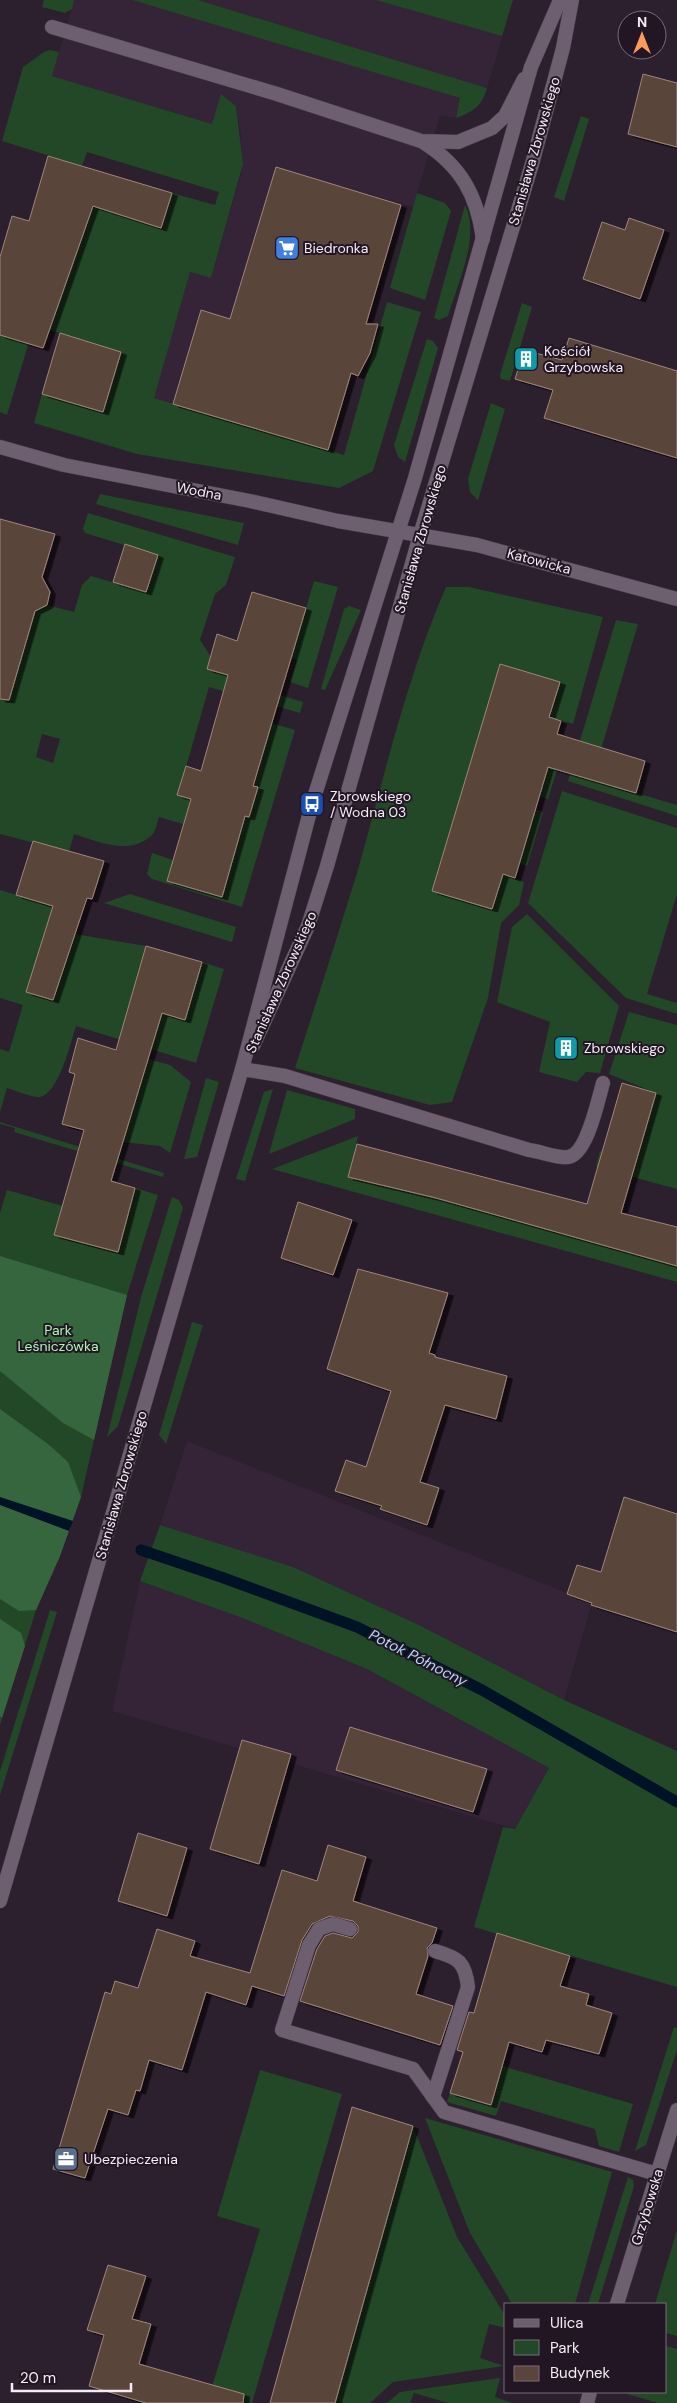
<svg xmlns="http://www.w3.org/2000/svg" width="677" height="2403" font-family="'DM Sans',sans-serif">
	<defs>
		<filter id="shadow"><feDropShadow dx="5.5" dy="3" stdDeviation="0" flood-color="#0009"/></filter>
	</defs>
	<rect width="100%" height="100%" fill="#2c1f2e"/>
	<g fill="#352338">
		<path d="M74,0H132L461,98L456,118L440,116L413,207L341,186L269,433L153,398L190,272L211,278L242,171L241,135L236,106L212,124L52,76Z"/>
		<path d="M198,0H437L507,21L487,88Z"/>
		<path d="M187,1441L592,1603L564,1700L419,1625L293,1567L160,1525Z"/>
		<path d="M140,1581L245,1619L367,1669L549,1768L515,1829L112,1711Z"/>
	</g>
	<g fill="#224828" fill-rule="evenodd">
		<path d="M44,0H74L72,9L65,13L42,7Z"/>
		<path d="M132,0H198L487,88C483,105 472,113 456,118L460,98Z"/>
		<path d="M376,0H513L502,36Z"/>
		<path d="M50,50L59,52L52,76L212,124L221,94L236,106L243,164L211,278L190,272L154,398L344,455L387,302L421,312L373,471L339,488L137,454L34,423L42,394L103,412L121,352L34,325L7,415L0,412V335L72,200L161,228L172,193L215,205L219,192L87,152L82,166L2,141L23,67L44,52Z"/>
		<path d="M581,116L589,119L564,201L554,197Z"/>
		<path d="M417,193L445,203L451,211L425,300L390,288Z"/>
		<path d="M465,205C481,236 457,285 448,316L439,320L434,318Z"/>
		<path d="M522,303L532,307L510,381L501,379L500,375Z"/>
		<path d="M427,339L433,341L438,348L405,462L398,457L394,445Z"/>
		<path d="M491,403L505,409L478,500L470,492L468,479Z"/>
		<path d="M100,494L244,523L238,545L96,504Z"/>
		<path d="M88,513L235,557L226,585L215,594L200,640L211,657L208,669L270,688L269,692L303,702L300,713L209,687L178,795L249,817L258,788L253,786L271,723L295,730L242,907L152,879L147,874L152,853L173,860L167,881L221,897L238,840L159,817C157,822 156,831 152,835C130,856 99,842 74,834L69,852L0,834V628L47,605L74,612L82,585L91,576L146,592L157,555L85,533L83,529ZM42,734L60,739L53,763L36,757Z"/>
		<path d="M314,581L338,587L308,688L290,682L297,660L291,658Z"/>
		<path d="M446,587H469L603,617L573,724L549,717L560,682L500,664L432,891L503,874L524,882L519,905L501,923L488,998L452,1102L430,1105L295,1068C316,1003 337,938 357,873C384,778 406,679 446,587Z"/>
		<path d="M349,606L361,610L325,690L321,689L344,609Z"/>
		<path d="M616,620L638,624L592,780L677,805V816L568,781Z"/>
		<path d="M545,731L566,740L548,799L539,796L535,809L543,812L527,866L507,860Z"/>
		<path d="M562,791L677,828V894L647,994L677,1003V1014L626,998L528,903Z"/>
		<path d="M0,890L53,906L42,943L70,951L75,934L146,946L130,1003L185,1019L202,962L224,969L196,1063L76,1026C71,1041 58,1099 37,1097C28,1096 17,1091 7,1088L0,1112V1049L9,1052L23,1005L0,998Z"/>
		<path d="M130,894L236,927L232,942L104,903Z"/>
		<path d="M527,914L619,1006L600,1073L586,1072L577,1082L539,1072L550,1022L497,1002L512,927Z"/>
		<path d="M629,1012L677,1025V1189L596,1167L600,1151L636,1162L656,1093L609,1074Z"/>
		<path d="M148,1059L170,1065L191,1082L170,1153L160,1146L123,1142Z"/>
		<path d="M206,1078L219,1082L197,1157L184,1159Z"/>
		<path d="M273,1089L245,1181L236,1179L264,1092Z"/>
		<path d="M287,1090L355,1109V1119L269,1154Z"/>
		<path d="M0,1122L164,1173L163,1177L14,1132L15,1128L0,1124Z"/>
		<path d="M358,1136L349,1177L436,1198L677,1266V1282L272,1169Z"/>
		<path d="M135,1188L158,1195L127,1295L81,1497L60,1556L36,1610L0,1725V1213L7,1190L63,1206L54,1235L117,1252Z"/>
		<path d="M172,1197L179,1200L183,1208L118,1426L107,1437L141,1297Z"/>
		<path d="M192,1322L203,1325L166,1444L159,1435Z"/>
		<path d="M160,1525L293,1567L419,1625L564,1700L677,1751V1987L474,1927L503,1827L515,1829L549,1768L367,1669L245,1619L140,1581Z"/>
		<path d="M50,1610L57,1612L0,1795V1771Z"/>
		<path d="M674,2027L677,2028V2050L646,2145L635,2151Z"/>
		<path d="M502,2066L633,2104L619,2152L599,2146L595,2129L501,2101L496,2116L447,2102L450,2093L491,2105Z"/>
		<path d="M260,2070L342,2094L252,2403H207L260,2229L217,2216Z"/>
		<path d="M425,2118L612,2172L575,2304H512L470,2233Z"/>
		<path d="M413,2126L457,2237L506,2317V2328L489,2324L480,2358L504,2366L393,2382L370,2403H335Z"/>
		<path d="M628,2177L633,2180L634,2186L598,2304H588Z"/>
		<path d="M677,2230V2336L666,2333V2304H655Z"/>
		<path d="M666,2346L677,2349V2403H658L627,2394L628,2392H666Z"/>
		<path d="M500,2378L495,2397L512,2403H448L414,2393L410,2403H387L400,2392Z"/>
	</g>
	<g fill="#36663e">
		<path d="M0,1256L127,1295L94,1440L63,1423L0,1371Z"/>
		<path d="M0,1409L48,1444L68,1462L81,1497L60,1556L36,1610L19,1611L0,1599Z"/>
		<path d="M0,1619L21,1633L25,1646L2,1718L0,1716Z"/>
	</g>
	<path fill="#001226" d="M0,1497L73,1521L69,1531L0,1505Z"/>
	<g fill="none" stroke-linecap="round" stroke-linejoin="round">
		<path stroke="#001226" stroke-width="11" d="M141,1550L221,1577L357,1627L482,1690L677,1802"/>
	</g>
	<g fill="#5a443b" stroke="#9f867c" filter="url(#shadow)">
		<path d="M643,74L677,83V147L628,134Z"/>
		<path d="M48,156L172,193L161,228L93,206L43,348L0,335V257L12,216L29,221Z"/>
		<path d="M276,167L401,205L366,324H378L370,353L358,376L351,373L328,450L173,404L201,310L230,319Z"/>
		<path d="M629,218L664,230L640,299L583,279L602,222L625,230Z"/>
		<path d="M60,333L121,352L103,412L42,394Z"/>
		<path d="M569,338L677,371V458L544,418L553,390L515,379L524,350L562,360Z"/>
		<path d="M0,519L55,534L42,577L50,592L47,605L35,611L9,700L0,699Z"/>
		<path d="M125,544L158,555L146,592L113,582Z"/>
		<path d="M252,592L306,608L253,786L258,787L249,817L245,816L222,897L167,881L191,799L177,795L186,766L201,771L228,675L207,669L217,634L237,641Z"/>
		<path d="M500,664L560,682L549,717L561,721L557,734L645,761L636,793L548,767L515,878L503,874L492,909L432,891Z"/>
		<path d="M33,841L104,861L92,899L87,898L53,1000L26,992L53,906L16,895Z"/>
		<path d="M146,946L202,962L185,1020L162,1013L111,1181L135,1188L118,1252L54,1235L84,1130L62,1124L75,1074L69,1072L78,1038L116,1050Z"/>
		<path d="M622,1083L656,1093L621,1213L677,1227V1266L436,1198L348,1177L357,1144L587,1204Z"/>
		<path d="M298,1202L352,1220L333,1275L281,1258Z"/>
		<path d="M358,1269L448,1293L429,1353L435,1355V1357L507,1376L496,1419L445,1405L420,1482L439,1488L427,1525L380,1509L382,1506L335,1491L346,1460L366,1467L391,1391L327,1369Z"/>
		<path d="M624,1497L677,1514V1632L591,1605L592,1603L567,1594L577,1565L601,1572Z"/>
		<path d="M350,1727L487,1769L473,1812L336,1770Z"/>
		<path d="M242,1740L291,1754L259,1864L210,1849Z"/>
		<path d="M138,1833L187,1848L167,1916L118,1901Z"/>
		<path d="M328,1845L366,1857L353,1901L437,1928L432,1943L427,1948L428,1956L416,1994L453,2006L440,2045L300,2001L317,1949L325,1936L333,1933L352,1938L358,1932V1926L353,1921L330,1916L312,1924L302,1940L284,1996L252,1986L246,2005L206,1992L182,2070L149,2060L140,2091L136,2090L128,2115L108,2109L85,2178L53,2169L105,1992L111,1994L115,1981L138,1988L157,1929L195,1941L190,1956L250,1973L282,1870L317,1881Z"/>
		<path d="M497,1933L570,1956L560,1986L589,1994L586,2005L612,2013L599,2054L546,2040L542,2052L509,2042L491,2105L450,2093L463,2052L457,2050L469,2012L474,2013Z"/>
		<path d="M352,2107L413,2126L335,2403H270Z"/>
		<path d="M108,2265L146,2276L132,2319L151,2324L139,2364L244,2394L243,2403H146L89,2386L104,2335L87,2330Z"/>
	</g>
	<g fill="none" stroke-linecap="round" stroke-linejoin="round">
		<defs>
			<g id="service">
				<path d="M52,27L277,94L421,141L458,142L492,128L505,116L524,79"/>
				<path d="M423,142C461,166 477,195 483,239"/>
				<path d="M242,1069L285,1076L529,1150C539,1151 559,1159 568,1157C587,1155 598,1100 603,1083"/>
				<path d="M350,1929L333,1924L319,1929L309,1945L282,2030L413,2069L444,2112L657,2174"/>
				<path d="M433,2097L468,1987C465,1962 459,1958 435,1951"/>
			</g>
			<g id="minor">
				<path d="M0,447L64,465L250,501L338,521L477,545L677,599"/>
				<path d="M617,2304L677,2110"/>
				<path d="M587,2403L590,2392"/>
			</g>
			<g id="tertiary">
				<path d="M253,1046L308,926L327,866L420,535L532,164L563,48L572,0"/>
				<path d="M0,1901L242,1069L312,804L415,478L531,67L560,0"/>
			</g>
		</defs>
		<use href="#service" stroke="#463a47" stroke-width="15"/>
		<use href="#minor" stroke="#463a47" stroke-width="15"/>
		<use href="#tertiary" stroke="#463a47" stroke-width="15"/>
		<use href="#service" stroke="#6d5e70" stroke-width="14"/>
		<use href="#minor" stroke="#6d5e70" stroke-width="14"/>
		<use href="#tertiary" stroke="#6d5e70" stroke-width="14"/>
	</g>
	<defs>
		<symbol id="supermarket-square" viewBox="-11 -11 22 22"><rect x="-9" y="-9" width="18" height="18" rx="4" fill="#3f7fe0" stroke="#221624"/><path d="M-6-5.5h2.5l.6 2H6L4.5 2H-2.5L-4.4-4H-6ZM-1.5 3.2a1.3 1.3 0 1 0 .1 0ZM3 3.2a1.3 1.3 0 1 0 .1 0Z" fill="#fff"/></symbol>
		<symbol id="building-square" viewBox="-11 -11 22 22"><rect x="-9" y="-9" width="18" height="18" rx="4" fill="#0f9aa8" stroke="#221624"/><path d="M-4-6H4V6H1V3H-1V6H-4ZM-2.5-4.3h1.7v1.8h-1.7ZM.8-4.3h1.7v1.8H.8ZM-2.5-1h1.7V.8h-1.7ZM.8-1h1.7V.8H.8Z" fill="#fff"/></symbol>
		<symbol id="bus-square" viewBox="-11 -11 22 22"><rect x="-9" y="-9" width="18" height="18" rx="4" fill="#1a4fb4" stroke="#221624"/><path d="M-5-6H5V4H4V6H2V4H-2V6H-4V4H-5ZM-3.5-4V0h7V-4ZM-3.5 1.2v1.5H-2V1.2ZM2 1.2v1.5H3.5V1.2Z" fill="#fff"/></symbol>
		<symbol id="office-square" viewBox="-11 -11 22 22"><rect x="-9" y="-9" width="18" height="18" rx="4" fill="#5c6f8a" stroke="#221624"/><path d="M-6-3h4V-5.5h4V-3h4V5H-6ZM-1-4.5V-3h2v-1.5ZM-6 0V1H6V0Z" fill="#fff"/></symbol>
	</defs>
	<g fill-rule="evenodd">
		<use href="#supermarket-square" x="273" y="234" width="28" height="28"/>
		<use href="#building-square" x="512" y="345" width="28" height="28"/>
		<use href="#bus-square" x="298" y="790" width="28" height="28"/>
		<use href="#building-square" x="552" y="1034" width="28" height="28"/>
		<use href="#office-square" x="52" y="2145" width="28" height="28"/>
	</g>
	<g text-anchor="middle" stroke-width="4" stroke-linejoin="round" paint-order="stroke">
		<g font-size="14" fill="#f5ecf6" stroke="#221624">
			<text transform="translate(534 151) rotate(-74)" y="5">Stanisława Zbrowskiego</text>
			<text transform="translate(199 491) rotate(11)" y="5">Wodna</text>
			<text transform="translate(420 539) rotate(-74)" y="5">Stanisława Zbrowskiego</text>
			<text transform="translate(539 561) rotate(15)" y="5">Katowicka</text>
			<text transform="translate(281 982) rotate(-66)" y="5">Stanisława Zbrowskiego</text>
			<text transform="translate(121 1485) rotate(-74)" y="5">Stanisława Zbrowskiego</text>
			<text transform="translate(647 2207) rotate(-73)" y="5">Grzybowska</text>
		</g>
		<g font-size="14" fill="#f5ecf6" stroke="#221624" text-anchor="start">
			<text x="304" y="253">Biedronka</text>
			<text x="544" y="356">Kościół<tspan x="544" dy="16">Grzybowska</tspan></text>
			<text x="330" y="801">Zbrowskiego<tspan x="330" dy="16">/ Wodna 03</tspan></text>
			<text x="584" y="1053">Zbrowskiego</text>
			<text x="84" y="2164">Ubezpieczenia</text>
		</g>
		<g font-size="14" fill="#adf6b6" stroke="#221624">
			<text x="58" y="1335">Park<tspan x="58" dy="16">Leśniczówka</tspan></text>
		</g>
		<g font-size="15" font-style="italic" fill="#b2d7fe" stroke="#221624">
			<text transform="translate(418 1658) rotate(27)" y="5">Potok Północny</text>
		</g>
	</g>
	<rect x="504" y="2303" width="162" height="90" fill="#221624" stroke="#766c78"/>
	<rect x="514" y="2319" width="25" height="8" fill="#6d5e70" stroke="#766c78"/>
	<text x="550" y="2328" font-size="15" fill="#f5ecf6">Ulica</text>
	<rect x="514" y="2340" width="25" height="15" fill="#224828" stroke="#766c78"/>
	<text x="550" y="2353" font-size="15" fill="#f5ecf6">Park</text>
	<rect x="514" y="2366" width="25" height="15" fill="#5a443b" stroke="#766c78"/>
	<text x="550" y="2378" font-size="15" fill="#f5ecf6">Budynek</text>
	<g transform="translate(642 35)"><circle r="24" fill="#221624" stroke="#766c78"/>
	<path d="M0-4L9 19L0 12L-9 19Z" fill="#ff9b5a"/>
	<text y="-8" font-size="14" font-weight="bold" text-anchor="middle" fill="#f5ecf6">N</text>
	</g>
	<path d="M12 2383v8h119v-8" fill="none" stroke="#f5ecf6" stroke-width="2.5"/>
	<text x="20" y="2383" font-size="15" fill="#f5ecf6" stroke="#221624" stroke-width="4" paint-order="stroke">20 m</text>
</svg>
